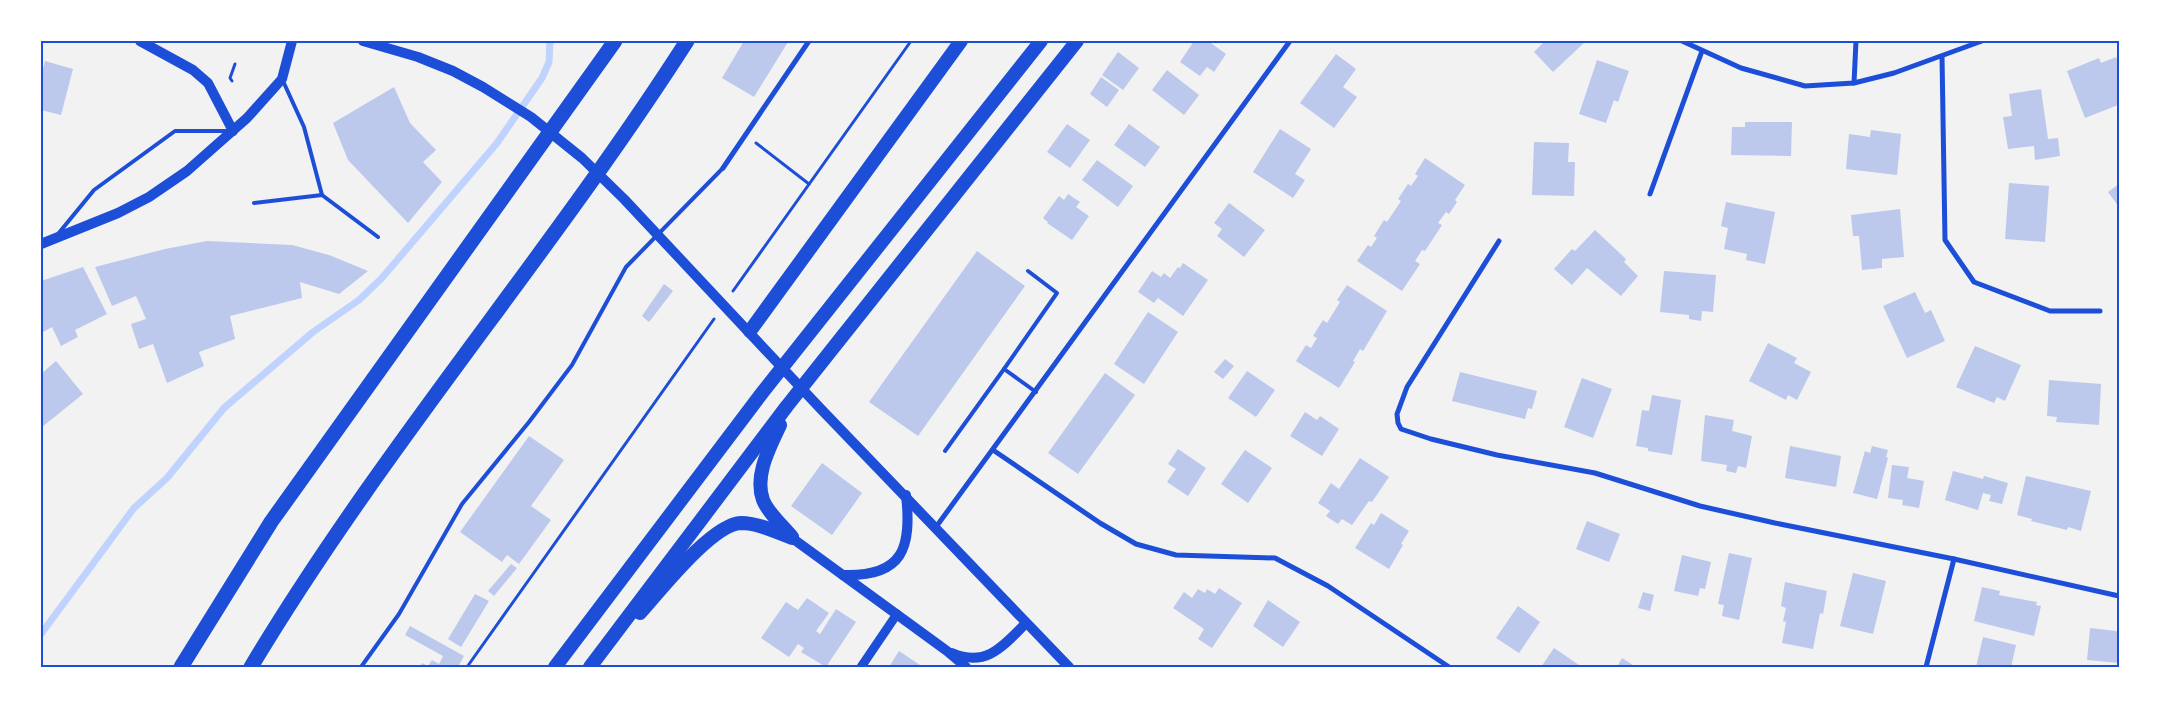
<svg xmlns="http://www.w3.org/2000/svg" width="2160" height="708" font-family="'Fira Sans',sans-serif">
	<rect width="100%" height="100%" fill="#f2f2f2"/>
	<g fill="none" stroke-linecap="round" stroke-linejoin="round">
		<path stroke="#bfd3fe" stroke-width="7" d="M41,634L134,508L167,478L224,408L313,332L359,300L381,279L497,143L542,78L549,62L550,41"/>
	</g>
	<g fill="#bdc9ec">
		<path d="M744,41L788,42L754,97L722,78Z"/>
		<path d="M1194,41H1208L1226,54L1214,72L1207,67L1200,76L1180,62Z"/>
		<path d="M1545,41H1586L1553,72L1534,52Z"/>
		<path d="M1118,52L1139,68L1123,90L1102,75Z"/>
		<path d="M1336,54L1356,69L1343,87L1357,97L1334,128L1300,103Z"/>
		<path d="M2116,57L2119,65V100L2117,101L2118,105L2085,118L2067,71L2099,58L2101,63Z"/>
		<path d="M1597,60L1629,71L1618,102L1614,100L1606,123L1579,114Z"/>
		<path d="M45,61L73,69L61,115L41,110V77Z"/>
		<path d="M1167,70L1199,95L1184,115L1152,90Z"/>
		<path d="M1101,77L1119,90L1107,107L1090,94Z"/>
		<path d="M394,87L410,123L436,150L423,162L442,182L408,223L348,160L333,123Z"/>
		<path d="M2041,89L2048,139L2058,138L2060,156L2035,160L2034,146L2008,149L2003,117L2012,116L2009,94Z"/>
		<path d="M1745,122H1792L1791,156L1731,155L1732,127H1745Z"/>
		<path d="M1067,124L1090,140L1070,168L1047,152Z"/>
		<path d="M1129,124L1160,147L1145,167L1114,145Z"/>
		<path d="M1280,129L1311,149L1295,174L1305,180L1293,198L1253,172Z"/>
		<path d="M1871,130L1901,134L1897,175L1846,169L1849,134L1870,137Z"/>
		<path d="M1534,142L1569,143L1568,162H1575L1574,196L1532,195Z"/>
		<path d="M1425,158L1465,185L1455,200L1457,202L1449,214L1446,212L1438,223L1442,225L1425,251L1422,250L1415,261L1420,264L1402,291L1357,261L1368,245L1371,247L1377,238L1374,236L1384,220L1387,222L1401,201L1398,199L1408,184L1411,186L1418,176L1415,174Z"/>
		<path d="M1097,160L1133,186L1118,207L1082,180Z"/>
		<path d="M2009,183L2049,186L2045,242L2005,239Z"/>
		<path d="M2119,184V207L2108,192Z"/>
		<path d="M1068,194L1080,202L1076,207L1089,216L1072,240L1047,223L1048,222L1043,218L1059,196L1064,200Z"/>
		<path d="M1726,202L1775,212L1765,264L1746,260L1747,254L1724,249L1728,228L1721,226Z"/>
		<path d="M1229,203L1265,230L1244,257L1217,236L1222,229L1214,223Z"/>
		<path d="M1900,209L1904,257L1882,259V268L1862,270L1859,236H1853L1851,215Z"/>
		<path d="M1595,230L1626,259L1624,262L1638,276L1621,296L1587,268L1572,285L1554,269L1572,249L1575,251Z"/>
		<path d="M207,241L292,245L329,255L368,271L339,294L300,282L302,298L230,316L235,339L199,352L204,366L167,383L153,344L139,349L131,324L146,319L136,296L112,306L95,267L165,249Z"/>
		<path d="M977,251L1025,286L918,436L869,402Z"/>
		<path d="M1183,263L1208,280L1183,316L1158,298L1154,303L1138,292L1152,271L1161,277L1164,273L1170,278L1178,267L1180,268Z"/>
		<path d="M83,267L107,314L75,330L78,337L61,346L52,327L43,332L41,330V281Z"/>
		<path d="M1664,271L1716,275L1713,312L1702,311L1701,321L1689,319V315L1660,312Z"/>
		<path d="M664,284L673,291L649,322L642,316Z"/>
		<path d="M1347,285L1387,311L1363,351L1360,349L1353,361L1355,362L1339,388L1296,361L1306,345L1311,348L1317,338L1313,336L1323,320L1327,323L1340,302L1337,300Z"/>
		<path d="M1915,292L1925,313L1931,310L1945,341L1907,358L1883,306Z"/>
		<path d="M1148,312L1178,332L1144,384L1114,364Z"/>
		<path d="M1768,343L1797,358L1794,363L1811,372L1797,400L1788,395L1786,400L1749,381Z"/>
		<path d="M1975,346L2021,365L2005,401L1997,397L1994,403L1956,387Z"/>
		<path d="M1225,359L1234,366L1223,379L1214,372Z"/>
		<path d="M56,361L83,394L42,427L41,374Z"/>
		<path d="M1247,371L1275,390L1256,417L1228,398Z"/>
		<path d="M1460,372L1537,391L1532,409L1528,408L1525,419L1452,401Z"/>
		<path d="M1105,373L1135,395L1078,474L1048,453Z"/>
		<path d="M1582,378L1612,389L1593,438L1564,427Z"/>
		<path d="M2049,380L2101,384L2099,425L2056,422L2057,417L2047,416Z"/>
		<path d="M1652,395L1681,400L1672,455L1648,451V448L1636,446L1642,410L1649,411Z"/>
		<path d="M1305,412L1317,420L1320,416L1339,429L1322,456L1290,436Z"/>
		<path d="M1705,415L1734,420L1732,431L1752,436L1746,468L1738,466L1736,473L1726,471L1727,465L1701,461Z"/>
		<path d="M529,436L564,460L531,506L551,520L519,564L507,555L502,562L460,532Z"/>
		<path d="M1790,446L1841,456L1836,487L1785,478Z"/>
		<path d="M1872,446L1888,450L1886,457L1888,458L1877,499L1853,493L1865,451L1870,453Z"/>
		<path d="M1178,449L1206,468L1188,496L1167,482L1176,469L1168,464Z"/>
		<path d="M1245,450L1272,468L1248,503L1221,484Z"/>
		<path d="M1360,458L1389,477L1372,502L1369,501L1352,525L1342,519L1338,524L1326,516L1330,511L1318,503L1331,483L1339,489Z"/>
		<path d="M822,463L862,493L832,535L791,506Z"/>
		<path d="M1892,465L1909,467L1907,478L1924,481L1919,508L1902,505L1903,500L1888,498Z"/>
		<path d="M1953,471L1983,479L1984,476L2008,483L2002,504L1989,501L1991,495L1983,493L1978,510L1945,500Z"/>
		<path d="M2026,476L2091,491L2081,531L2068,527L2067,530L2031,521L2032,519L2017,515Z"/>
		<path d="M1381,513L1409,531L1401,544L1403,545L1389,569L1355,548L1371,523L1374,525Z"/>
		<path d="M1587,521L1620,534L1609,562L1576,549Z"/>
		<path d="M1729,553L1752,558L1739,620L1722,616L1724,605L1718,604Z"/>
		<path d="M1682,555L1711,562L1705,589L1700,588L1698,596L1674,591Z"/>
		<path d="M511,564L517,568L494,596L488,591Z"/>
		<path d="M1853,573L1886,581L1873,634L1840,626Z"/>
		<path d="M1785,582L1827,591L1823,614L1820,613L1813,649L1782,643L1786,622L1783,621L1786,608L1781,606Z"/>
		<path d="M1982,587L2000,591L1999,595L2037,602L2036,605L2041,606L2034,636L1974,621Z"/>
		<path d="M1219,588L1242,603L1212,648L1198,639L1204,629L1173,608L1184,592L1192,598L1198,589L1205,593L1207,589L1215,594Z"/>
		<path d="M1643,592L1654,595L1650,611L1638,608Z"/>
		<path d="M475,594L489,601L461,647L448,639Z"/>
		<path d="M807,598L829,613L816,631L820,634L836,609L856,622L826,667L801,652L804,648L798,644L789,657L761,638L786,602L798,610Z"/>
		<path d="M1268,600L1300,622L1283,647L1253,626Z"/>
		<path d="M1518,606L1540,622L1519,653L1496,638Z"/>
		<path d="M410,626L464,656L458,667H420L422,663L428,666L432,660L439,664L443,656L405,635Z"/>
		<path d="M2090,628L2116,631L2119,633V663L2087,660Z"/>
		<path d="M1983,637L2016,645L2011,667H1976Z"/>
		<path d="M1554,648L1582,667H1541Z"/>
		<path d="M899,651L923,667H889Z"/>
		<path d="M1622,658L1636,667H1617Z"/>
	</g>
	<g fill="none" stroke-linecap="round" stroke-linejoin="round">
		<g stroke="#1d4ed8" stroke-width="3">
			<path d="M232,81L230,78L235,64"/>
			<path d="M756,143L809,184"/>
			<path d="M733,291L911,41"/>
			<path d="M467,667L714,319"/>
		</g>
		<g stroke="#1d4ed8" stroke-width="4">
			<path d="M283,81L304,127L322,195"/>
			<path d="M254,203L322,195L378,237"/>
			<path d="M58,234L94,190L175,131H229"/>
			<path d="M1004,369L1057,293L1028,271"/>
			<path d="M945,451L1004,369L1036,392"/>
			<path d="M361,667L399,614L462,504L529,422L572,365L626,267L723,168"/>
		</g>
		<g stroke="#1d4ed8" stroke-width="5">
			<path d="M1682,41L1741,68L1805,86L1854,83L1894,73L1982,41"/>
			<path d="M1942,56L1945,240L1974,282L2050,311H2100"/>
			<path d="M1854,83L1856,41"/>
			<path d="M723,168L809,41"/>
			<path d="M1650,194L1702,51"/>
			<path d="M1499,241L1407,387L1397,414L1398,423L1401,429L1431,439L1497,455L1595,473L1700,506L1775,523L1954,559L2119,596"/>
			<path d="M993,450L1100,523L1136,544L1176,555L1275,558L1328,586L1449,667"/>
			<path d="M936,527L1290,41"/>
			<path d="M1926,667L1954,559"/>
		</g>
		<path stroke="#1d4ed8" stroke-width="9" d="M861,667L897,614"/>
		<g stroke="#1d4ed8" stroke-width="10">
			<path d="M140,41L193,70L208,83L233,131"/>
			<path d="M363,41L418,57L453,71L483,87L531,117L582,158L624,199L819,407L1069,667"/>
			<path d="M41,244L118,213L149,197L187,171L247,118L282,79L292,41"/>
			<path d="M792,538L947,651L966,667"/>
			<path d="M843,575C903,577 912,548 906,495"/>
			<path d="M952,653C987,668 1004,645 1026,623"/>
		</g>
		<g stroke="#1d4ed8" stroke-width="14">
			<path d="M750,331L961,41"/>
			<path d="M780,425C770,447 754,475 763,500C768,513 783,526 792,537"/>
			<path d="M640,613C660,591 712,524 741,523C758,523 776,532 792,538"/>
			<path d="M555,667L762,393L1041,41"/>
			<path d="M590,667L787,406L1077,41"/>
		</g>
		<g stroke="#1d4ed8" stroke-width="15">
			<path d="M181,667L271,522L615,41"/>
			<path d="M251,667C382,448 550,255 687,41"/>
		</g>
	</g>
	<rect width="2160" height="708" fill="none" stroke="#ffffff" stroke-width="85"/>
	<rect x="42" y="42" width="2076" height="624" fill="none" stroke="#1d4ed8" stroke-width="2"/>
</svg>
